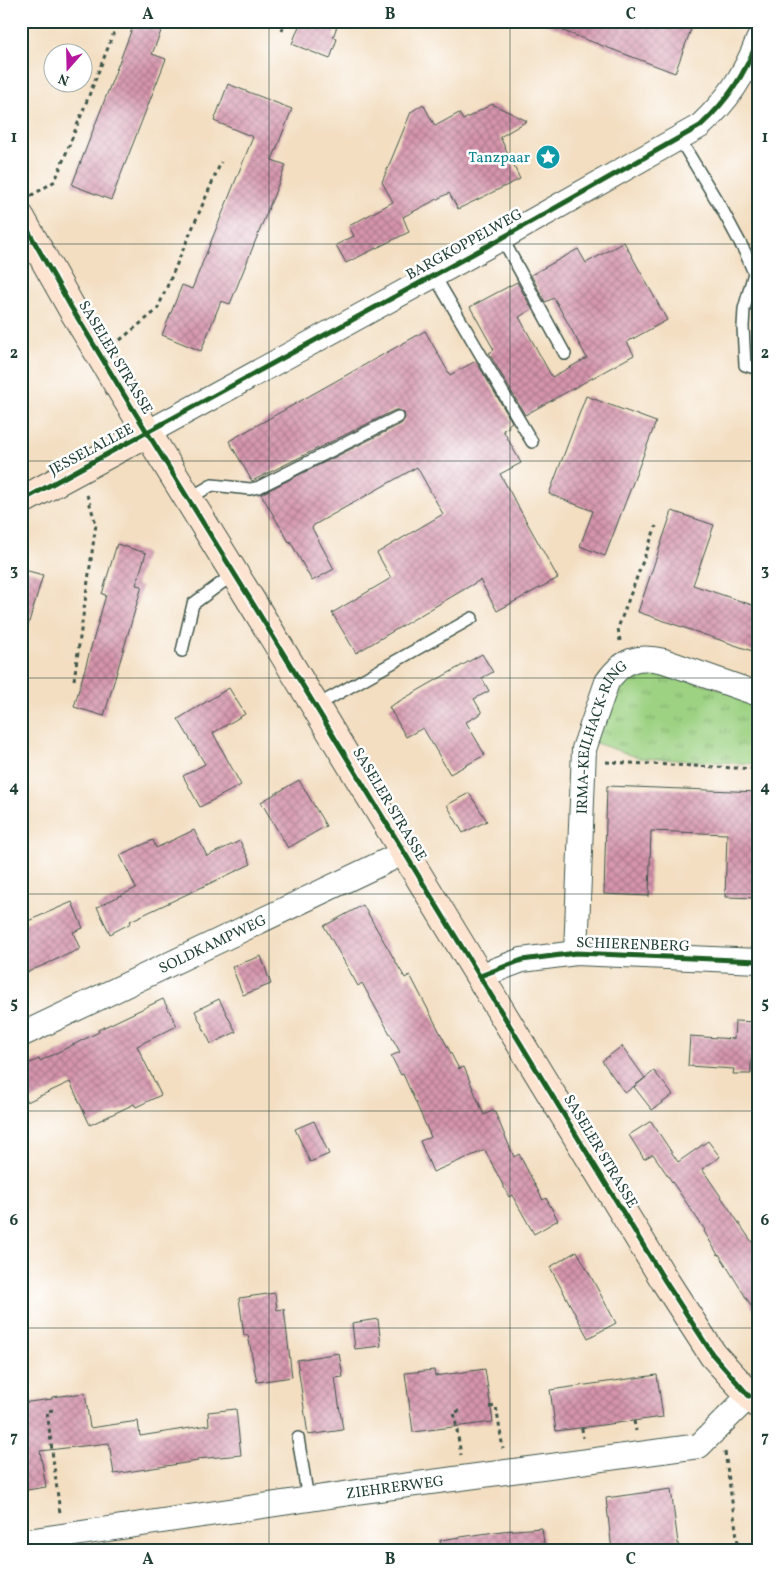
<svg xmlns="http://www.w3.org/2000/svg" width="779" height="1572" font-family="Vollkorn,serif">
	<defs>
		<pattern id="park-tufts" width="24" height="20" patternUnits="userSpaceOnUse" patternTransform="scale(1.25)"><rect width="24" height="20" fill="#9dd283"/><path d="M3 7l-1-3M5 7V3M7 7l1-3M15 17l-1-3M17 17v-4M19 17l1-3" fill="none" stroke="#7fac6c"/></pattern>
		<pattern id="building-cross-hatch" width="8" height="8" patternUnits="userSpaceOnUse" patternTransform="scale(1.25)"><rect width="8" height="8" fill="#d594ac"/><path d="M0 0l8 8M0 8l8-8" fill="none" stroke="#ac7a8d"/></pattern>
	</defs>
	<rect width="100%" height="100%" fill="#fff"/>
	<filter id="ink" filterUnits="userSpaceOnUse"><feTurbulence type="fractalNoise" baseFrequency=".02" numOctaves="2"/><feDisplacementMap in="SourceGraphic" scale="10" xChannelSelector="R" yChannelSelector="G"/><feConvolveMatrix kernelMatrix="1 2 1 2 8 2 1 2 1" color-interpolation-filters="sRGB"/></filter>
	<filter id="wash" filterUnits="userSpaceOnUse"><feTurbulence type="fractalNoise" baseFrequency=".0096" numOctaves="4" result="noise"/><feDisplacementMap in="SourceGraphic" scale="20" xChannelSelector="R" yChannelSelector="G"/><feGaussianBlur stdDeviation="1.12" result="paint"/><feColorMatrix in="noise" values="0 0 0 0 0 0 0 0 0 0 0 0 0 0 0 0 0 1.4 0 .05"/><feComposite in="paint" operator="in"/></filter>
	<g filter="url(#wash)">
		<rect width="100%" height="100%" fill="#f3dec1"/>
		<path fill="url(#park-tufts)" stroke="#5e885c" d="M646,666L758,701V764L640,758L593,742L622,677Z"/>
		<g id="blocks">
			<g fill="url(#building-cross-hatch)">
				<path d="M135,21H165L152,54L166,59L111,200L72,185Z"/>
				<path d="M301,21H339L333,37L337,39L330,59L292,44Z"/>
				<path d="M542,21H694L675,73L542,23Z"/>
				<path d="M228,84L292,109L272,160L286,165L230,304L221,301L201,351L162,335L182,285L192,289L253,137L214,121Z"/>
				<path d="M423,104L435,126L459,113L463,120L492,104L527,121L500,137L520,179L458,209L449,193L403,217L409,232L346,263L336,245L354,236L349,226L393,202L382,182L411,112Z"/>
				<path d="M624,242L667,320L627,342L634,355L525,415L489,353L494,350L470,307L517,282L532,309L519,317L552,377L587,358L554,298L545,302L531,275L578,249L586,263Z"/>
				<path d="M425,331L450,375L476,361L512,422L508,425L509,427L503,430L521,463L500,474L558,578L497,611L480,580L356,653L332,613L391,578L377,553L443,514L417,467L314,525L312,528L334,569L312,581L290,541L289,542L261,494L401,424L405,418L404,413L399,410H395L252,481L229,441Z"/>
				<path d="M586,396L656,422L605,556L580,546L593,511L549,494Z"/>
				<path d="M672,511L714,525L693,585L758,607V653L638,612Z"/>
				<path d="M117,544L146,553L136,585L142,586L104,716L74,707L106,595L102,594Z"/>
				<path d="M21,569L43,575L26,632L21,631Z"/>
				<path d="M482,654L493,672L482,678L489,691L474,699L482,713L466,722L485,755L450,774L423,728L406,737L389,707Z"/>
				<path d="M229,688L245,714L213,733L241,785L200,807L183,776L205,764L178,719Z"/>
				<path d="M299,780L326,826L288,848L261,802Z"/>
				<path d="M607,786L758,792V898L725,897L727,834L651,831L649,896L604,894Z"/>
				<path d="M469,793L487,821L463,833L447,805Z"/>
				<path d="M194,830L207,856L240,841L251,864L130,921L131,923L110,934L97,907L136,888L120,855L153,840L156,848Z"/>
				<path d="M72,902L83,928L73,932L80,949L21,975V924Z"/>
				<path d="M363,905L405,978L410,975L459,1069L464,1067L484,1115L494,1110L514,1157L519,1154L543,1200L546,1198L558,1220L534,1234L512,1195L509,1197L485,1150L433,1172L420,1141L431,1137L403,1074L401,1075L391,1056L400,1052L362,983L358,986L324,926Z"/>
				<path d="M261,956L271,984L243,995L232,967Z"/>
				<path d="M163,999L177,1026L137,1046L161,1095L136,1107L134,1104L90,1125L70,1082L27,1102L21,1090V1067L39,1059L40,1061L99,1032L98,1030Z"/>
				<path d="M219,999L236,1032L211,1044L195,1011Z"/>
				<path d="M735,1021L758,1022V1060H751V1074H733L734,1069L688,1066L690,1036L734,1039Z"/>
				<path d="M622,1046L645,1078L625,1093L602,1061Z"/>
				<path d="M654,1071L673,1095L652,1110L634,1087Z"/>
				<path d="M314,1121L329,1154L310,1162L295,1129Z"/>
				<path d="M651,1121L678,1162L708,1141L720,1157L702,1169L758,1251V1317L719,1254L718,1255L704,1231L705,1230L653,1154L644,1159L629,1135Z"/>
				<path d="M577,1251L616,1323L588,1338L550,1267Z"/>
				<path d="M275,1293L277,1310L284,1309L292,1377L257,1382L248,1335H244L239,1298Z"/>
				<path d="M378,1319L381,1346L355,1349L352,1323Z"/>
				<path d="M339,1353L343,1377L335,1378L343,1430L308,1435L297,1360Z"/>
				<path d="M485,1369L493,1422L413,1432L405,1373L434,1370L435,1376Z"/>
				<path d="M657,1375L663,1417L556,1431L550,1390Z"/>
				<path d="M85,1393L90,1428L138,1421L140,1436L209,1425L208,1412L236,1409L241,1455L197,1459L198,1461L114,1474L109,1443L40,1451L46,1487L21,1491V1403L52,1399V1397Z"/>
				<path d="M671,1489L679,1551H612L606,1498Z"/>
				<path d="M542,1528L545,1551H441L440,1540L502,1531Z"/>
			</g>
		</g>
	</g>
	<g filter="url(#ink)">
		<use href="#blocks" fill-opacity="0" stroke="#3f5549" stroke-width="1"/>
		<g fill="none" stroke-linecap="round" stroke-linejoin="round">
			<defs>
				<g id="lane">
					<path d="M679,138L723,211L746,254L754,273L744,309L743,327L745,365L758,369"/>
					<path d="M502,238L565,354"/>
					<path d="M434,275L532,442"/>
					<path d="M188,499L212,485L250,489L259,487L398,417"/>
					<path d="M182,651L193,604L235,573"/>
					<path d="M316,706L472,618"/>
					<path d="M298,1438L308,1499"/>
				</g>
				<g id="street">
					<path d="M147,433L502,238L700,126C728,100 744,76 758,40"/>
					<path id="s1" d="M576,953L584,749L607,682C623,659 638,655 664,661L758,694"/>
					<path d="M480,976L522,960L576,953L758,961"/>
					<path id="s2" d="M21,1035L405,852"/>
					<path id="s3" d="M21,1542L357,1492L699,1446L749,1396"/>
				</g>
				<g id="secondary">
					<path d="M21,218L71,307L126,398L255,607L665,1281L713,1355L758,1404"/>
					<path d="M21,501L147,433"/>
				</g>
			</defs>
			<use href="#lane" stroke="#3f5549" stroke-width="14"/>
			<use href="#street" stroke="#3f5549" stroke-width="26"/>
			<use href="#secondary" stroke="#3f5549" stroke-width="30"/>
			<g stroke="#3f5549" stroke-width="3" stroke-dasharray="4 4" stroke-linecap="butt">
				<path d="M282,31L285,21"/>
				<path d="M31,196L55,181L115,30"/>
				<path d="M120,340L157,310L221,162"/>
				<path d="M620,641L618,628L656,526"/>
				<path d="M74,680L96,524L87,495"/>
				<path d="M606,762L758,769"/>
				<path d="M490,1407L496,1406L503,1449"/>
				<path d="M53,1410L47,1411L60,1513"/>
				<path d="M460,1411L454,1412L461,1455"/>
				<path d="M634,1421L636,1431"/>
				<path d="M582,1428L583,1438"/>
				<path d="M725,1452L739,1551"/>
			</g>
			<use href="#lane" stroke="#fff" stroke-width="11"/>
			<use href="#street" stroke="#fff" stroke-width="24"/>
			<use href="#secondary" stroke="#fde4d1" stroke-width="28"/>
			<defs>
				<g id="cycleway">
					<path d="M21,218L71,307L126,398L255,607L665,1281L713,1355L749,1396"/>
					<path d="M21,501L502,238L700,126C728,100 744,76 758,40"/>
					<path d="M480,976L522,960L576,953L758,961"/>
				</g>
			</defs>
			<use href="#cycleway" stroke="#fff" stroke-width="8"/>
			<use href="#cycleway" stroke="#1b5e20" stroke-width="5"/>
		</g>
	</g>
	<path fill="none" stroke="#1f3d34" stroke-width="1" stroke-opacity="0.55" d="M269,21V1551M510,21V1551M21,244H758M21,461H758M21,678H758M21,894H758M21,1111H758M21,1328H758"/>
	<defs>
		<symbol id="sight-disc" viewBox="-11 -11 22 22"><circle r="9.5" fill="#0f9aa8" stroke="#fff"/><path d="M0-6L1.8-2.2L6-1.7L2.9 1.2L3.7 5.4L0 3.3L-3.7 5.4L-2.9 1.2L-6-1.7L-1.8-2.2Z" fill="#fff"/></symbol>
	</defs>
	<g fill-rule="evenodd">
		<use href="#sight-disc" x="534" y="143" width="28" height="28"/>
	</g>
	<g text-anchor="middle" stroke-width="5" stroke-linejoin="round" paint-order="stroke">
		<g font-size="15" fill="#0d838f" stroke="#fff" text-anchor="end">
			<text x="530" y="162">Tanzpaar</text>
		</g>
		<g font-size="15" fill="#1f3d34" stroke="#fff">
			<text transform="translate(464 244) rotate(-29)" y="5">BARGKOPPELWEG</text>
			<text transform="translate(116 357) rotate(59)" y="5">SASELER STRASSE</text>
			<text transform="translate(91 449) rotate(-28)" y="5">JESSELALLEE</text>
			<text dy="5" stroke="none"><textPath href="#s1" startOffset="220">IRMA-KEILHACK-RING</textPath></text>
			<text transform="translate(390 804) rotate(59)" y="5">SASELER STRASSE</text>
			<text dy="5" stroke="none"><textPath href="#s2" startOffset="212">SOLDKAMPWEG</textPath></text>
			<text transform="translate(633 944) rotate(2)" y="5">SCHIERENBERG</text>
			<text transform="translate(601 1151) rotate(59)" y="5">SASELER STRASSE</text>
			<text dy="5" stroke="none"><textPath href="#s3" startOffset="378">ZIEHRERWEG</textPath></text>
		</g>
	</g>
	<rect width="779" height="1572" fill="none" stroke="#fff" stroke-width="55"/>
	<g transform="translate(68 68) rotate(200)"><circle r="24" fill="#ffffff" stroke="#a5b1ae"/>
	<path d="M0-4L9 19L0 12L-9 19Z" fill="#b5179e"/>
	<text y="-8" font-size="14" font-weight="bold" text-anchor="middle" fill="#1f3d34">N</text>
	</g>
	<rect x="28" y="28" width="724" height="1516" fill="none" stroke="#1f3d34" stroke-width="2"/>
	<g font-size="16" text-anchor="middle" font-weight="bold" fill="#1f3d34">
		<text x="148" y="19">A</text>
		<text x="390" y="19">B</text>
		<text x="631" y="19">C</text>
		<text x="14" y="142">1</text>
		<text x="765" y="142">1</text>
		<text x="14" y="358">2</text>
		<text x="765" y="358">2</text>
		<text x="14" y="575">3</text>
		<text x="765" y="575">3</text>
		<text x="14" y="792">4</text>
		<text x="765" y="792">4</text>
		<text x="14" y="1008">5</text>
		<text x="765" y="1008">5</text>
		<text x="14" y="1225">6</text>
		<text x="765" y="1225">6</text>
		<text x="14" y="1442">7</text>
		<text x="765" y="1442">7</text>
		<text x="148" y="1564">A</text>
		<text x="390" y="1564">B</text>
		<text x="631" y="1564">C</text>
	</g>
</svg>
